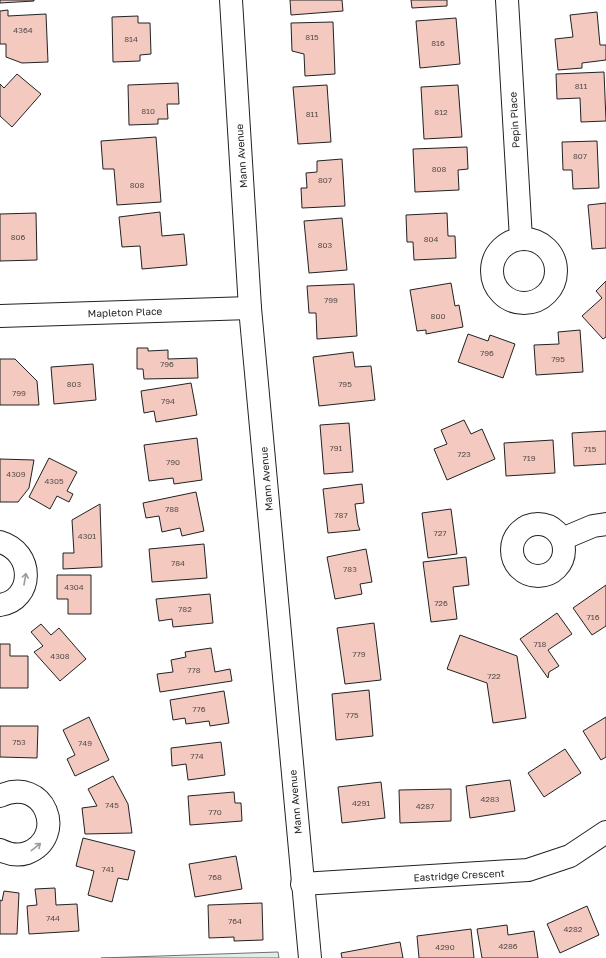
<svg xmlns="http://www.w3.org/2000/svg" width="606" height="958" font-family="'Golos Text',sans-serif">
	<rect width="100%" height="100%" fill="#fff"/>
	<path fill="#e0efe3" stroke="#6f6f6f" d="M278,952L279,958H101Z"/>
	<g fill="#f3c9c0" stroke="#222">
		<path d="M0,0H34V1L0,3Z"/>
		<path d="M290,0H342L343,11L291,15Z"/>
		<path d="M411,0H447V6L412,8Z"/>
		<path d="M8,10V16L46,14L48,62L22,63L6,57V44H0V11Z"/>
		<path d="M597,12L600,45H606V60L582,63V68L558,70L555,39L573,37L570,15Z"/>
		<path d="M138,16V23H150L151,54L140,55V61L113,62L112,17Z"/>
		<path d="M456,18L460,64L420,68L416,21Z"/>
		<path d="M333,22L335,74L305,76L304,54L292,51L291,23Z"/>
		<path d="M604,72L606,121L581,122L580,98L557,99L556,74Z"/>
		<path d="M17,74L41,94L12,127L0,116V84L4,88Z"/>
		<path d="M178,83L179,104H167L168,119H158V124L129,125L128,85Z"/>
		<path d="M327,85L331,142L298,144L293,87Z"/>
		<path d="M458,85L462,137L424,139L421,87Z"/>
		<path d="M156,137L161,202L117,205L114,169H103L101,141Z"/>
		<path d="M597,141L599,188L573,189L572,170H563L562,142Z"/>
		<path d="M467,147L468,169L458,170L459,190L415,192L413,149Z"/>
		<path d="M342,159L345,206L302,208L301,188H307L306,173L317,172V161Z"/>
		<path d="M606,203V248L592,249L588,205Z"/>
		<path d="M160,212L162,236L184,234L187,265L142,269L140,246L122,247L119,217Z"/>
		<path d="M36,213L37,260L0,261V214Z"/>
		<path d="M447,213L448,236H455L456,258L414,260L413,242H407L406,215Z"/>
		<path d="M342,218L347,270L309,273L304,221Z"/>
		<path d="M606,281V337L603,339L582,316L602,298L596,291Z"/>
		<path d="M451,283L455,306L459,305L463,327L426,334V330L417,331L410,290Z"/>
		<path d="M354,284L357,336L317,339L316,313H309L307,286Z"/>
		<path d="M580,330L583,372L536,375L534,345L559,344L558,332Z"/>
		<path d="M468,334L488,341L490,335L515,344L503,378L458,362Z"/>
		<path d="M137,348H148V351L168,350V359L197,358L198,378L144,379L143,369H137Z"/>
		<path d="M353,352L355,367L371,366L375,400L319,406L313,357Z"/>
		<path d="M0,359H15L37,381L39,405H0Z"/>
		<path d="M93,364L96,400L54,404L51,367Z"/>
		<path d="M191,383L197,415L156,422L154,411L144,413L141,391Z"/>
		<path d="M464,420L471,434L482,429L495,459L447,480L434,449L447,444L441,430Z"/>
		<path d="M349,423L353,472L324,474L320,425Z"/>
		<path d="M606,431V464L574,466L572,433Z"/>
		<path d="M197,438L202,480L174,484L173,478L149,481L144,445Z"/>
		<path d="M553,440L555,473L506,476L504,443Z"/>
		<path d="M49,458L77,472L67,491L73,494L69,502L57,496L50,509L29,497Z"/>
		<path d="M0,459L34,460L29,488L18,502H0Z"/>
		<path d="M362,484L364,503L355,504L358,525L360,530L328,533L323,489Z"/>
		<path d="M196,492L204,531L182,536L180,528L162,532L159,516L146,518L143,503Z"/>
		<path d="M100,504L102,567L63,569V553H74L72,520Z"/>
		<path d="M451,509L457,554L428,558L422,513Z"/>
		<path d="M204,544L207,578L152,582L149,549Z"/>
		<path d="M366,549L372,582L360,584L362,594L335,599L327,557Z"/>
		<path d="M466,557L469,585L453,587L457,619L431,622L423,562Z"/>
		<path d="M57,575H91V614H68V599H57Z"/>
		<path d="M606,585V626L592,635L573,608Z"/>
		<path d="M210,594L213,623L173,627L172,619L159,621L156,599Z"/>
		<path d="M557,613L572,634L548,650L559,666L549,672L548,678L520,639Z"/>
		<path d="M374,623L381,680L345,684L337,628Z"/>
		<path d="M41,624L51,635L59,628L86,659L60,681L34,652L43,646L31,632Z"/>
		<path d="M460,635L517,656L526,718L493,723L487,683L447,669Z"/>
		<path d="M0,644H10V656H28V688H0Z"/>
		<path d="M211,648L215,672L230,669L232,681L160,692L157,674L173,672L171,660L186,657L185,652Z"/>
		<path d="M369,690L373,736L336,740L332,694Z"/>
		<path d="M224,691L229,723L210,726L209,721L186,724L185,718L173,720L170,700Z"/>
		<path d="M89,717L109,760L75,776L67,759L75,755L63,730Z"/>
		<path d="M606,717V757L601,760L583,731Z"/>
		<path d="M0,726H38L37,758L0,757Z"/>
		<path d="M221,742L225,775L188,780L186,764L172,766L171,748Z"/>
		<path d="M565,749L581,773L544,797L528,773Z"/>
		<path d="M113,776L128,804L132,833L85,834L82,808L97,806L88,789Z"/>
		<path d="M510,780L515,811L470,818L466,786Z"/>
		<path d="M381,782L385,818L342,823L338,787Z"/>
		<path d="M451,789V821L400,823L399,790Z"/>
		<path d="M234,792L235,803H241L242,821L190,825L188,796Z"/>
		<path d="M83,838L135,851L128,880L118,878L112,902L88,895L94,871L76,866Z"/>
		<path d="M236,856L242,889L195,897L189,864Z"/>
		<path d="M55,888L56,905L77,904L79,931L29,934L27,906L37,905L35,889Z"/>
		<path d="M4,891L19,893L17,934H0V900L2,901Z"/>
		<path d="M262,903L263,940L234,941V937L209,938L208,905Z"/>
		<path d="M587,906L599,935L560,953L547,924Z"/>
		<path d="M507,925L508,935L534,931L538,958H482L477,929Z"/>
		<path d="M471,929L474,958H419L417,936Z"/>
		<path d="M400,942L403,958H342L341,953Z"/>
	</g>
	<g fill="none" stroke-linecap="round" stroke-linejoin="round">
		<defs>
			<g id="minor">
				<path d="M507,0L521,239"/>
				<circle cx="524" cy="271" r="32"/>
				<path d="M0,316L250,308"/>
				<circle cx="538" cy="550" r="26"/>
				<path d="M562,539L593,526L606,524"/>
				<path d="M0,542C35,552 34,600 0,605"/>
				<path d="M0,796C45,775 68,837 27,853C18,856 8,854 0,850"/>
				<path d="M302,884L528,870L570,856L606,832"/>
			</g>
			<path id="major" d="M231,0L250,308L310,958"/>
		</defs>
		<use href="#minor" stroke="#222" stroke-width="24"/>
		<use href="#major" stroke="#222" stroke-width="24"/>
		<use href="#minor" stroke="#fff" stroke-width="22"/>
		<use href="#major" stroke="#fff" stroke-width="22"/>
	</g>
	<defs><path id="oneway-shaft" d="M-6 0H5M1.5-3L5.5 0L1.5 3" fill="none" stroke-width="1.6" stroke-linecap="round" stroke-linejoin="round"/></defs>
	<g stroke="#9c9c9c">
		<use href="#oneway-shaft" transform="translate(25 579) rotate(-80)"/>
		<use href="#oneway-shaft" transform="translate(36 847) rotate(-38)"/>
	</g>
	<g text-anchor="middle" stroke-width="3" stroke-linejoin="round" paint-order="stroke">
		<g font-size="8" fill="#564c4a">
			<text x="23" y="33">4364</text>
			<text x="312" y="40">815</text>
			<text x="131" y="42">814</text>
			<text x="438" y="46">816</text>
			<text x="581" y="89">811</text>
			<text x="148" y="114">810</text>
			<text x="441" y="115">812</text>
			<text x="312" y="117">811</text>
			<text x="580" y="159">807</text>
			<text x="439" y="172">808</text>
			<text x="325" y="183">807</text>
			<text x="137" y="188">808</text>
			<text x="18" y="240">806</text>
			<text x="431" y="242">804</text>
			<text x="325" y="248">803</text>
			<text x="331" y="303">799</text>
			<text x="438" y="319">800</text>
			<text x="487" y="356">796</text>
			<text x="558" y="362">795</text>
			<text x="167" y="367">796</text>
			<text x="74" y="387">803</text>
			<text x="345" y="387">795</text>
			<text x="19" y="396">799</text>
			<text x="168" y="404">794</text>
			<text x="336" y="451">791</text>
			<text x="590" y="452">715</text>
			<text x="464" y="457">723</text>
			<text x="529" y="461">719</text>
			<text x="173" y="465">790</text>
			<text x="16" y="477">4309</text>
			<text x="54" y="484">4305</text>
			<text x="172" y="512">788</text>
			<text x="341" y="518">787</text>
			<text x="440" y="536">727</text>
			<text x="87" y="539">4301</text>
			<text x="178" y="566">784</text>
			<text x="350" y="572">783</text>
			<text x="74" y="590">4304</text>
			<text x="441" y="606">726</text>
			<text x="185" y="612">782</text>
			<text x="593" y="620">716</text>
			<text x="540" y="647">718</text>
			<text x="359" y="657">779</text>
			<text x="60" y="659">4308</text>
			<text x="194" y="673">778</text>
			<text x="494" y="679">722</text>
			<text x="199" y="712">776</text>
			<text x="352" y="718">775</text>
			<text x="19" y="745">753</text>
			<text x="85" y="746">749</text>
			<text x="197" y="759">774</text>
			<text x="490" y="802">4283</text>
			<text x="361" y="806">4291</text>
			<text x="112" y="808">745</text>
			<text x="425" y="809">4287</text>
			<text x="215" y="815">770</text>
			<text x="108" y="872">741</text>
			<text x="215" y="880">768</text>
			<text x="53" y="921">744</text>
			<text x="235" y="924">764</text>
			<text x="573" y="932">4282</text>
			<text x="508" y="949">4286</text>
			<text x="445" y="950">4290</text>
		</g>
		<g font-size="10" fill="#222" stroke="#fff">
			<text transform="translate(514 120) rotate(-93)" y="4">Pepin Place</text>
			<text transform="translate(241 156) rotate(-94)" y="4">Mann Avenue</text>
			<text transform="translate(125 312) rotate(-2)" y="4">Mapleton Place</text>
			<text transform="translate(266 479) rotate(-95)" y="4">Mann Avenue</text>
			<text transform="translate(295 802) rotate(-95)" y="4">Mann Avenue</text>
			<text transform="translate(459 875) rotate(-3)" y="4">Eastridge Crescent</text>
		</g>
	</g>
</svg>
